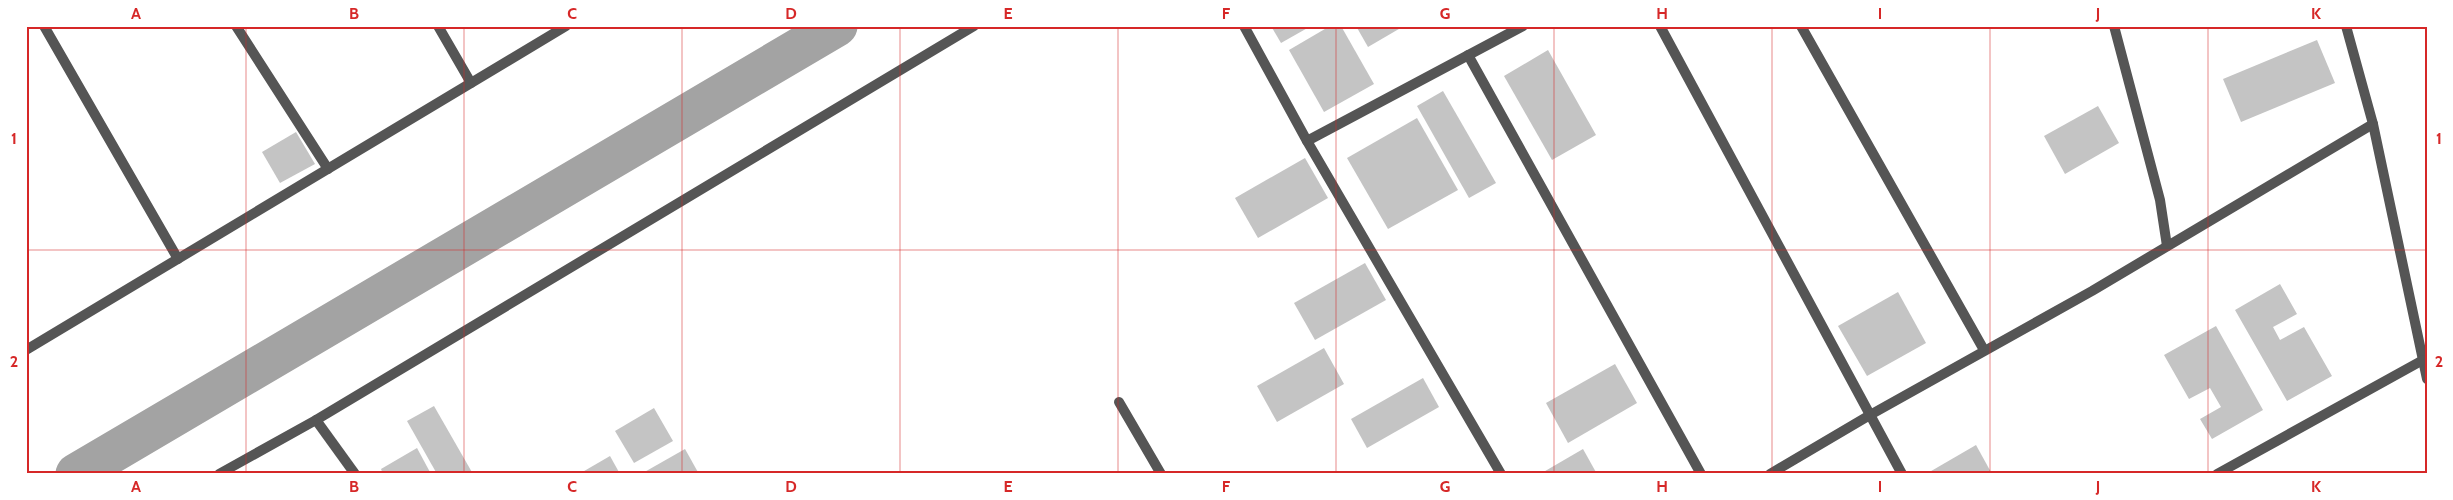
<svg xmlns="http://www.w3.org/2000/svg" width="2453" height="500" font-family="Cabin,sans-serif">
	<rect width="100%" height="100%" fill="#fff"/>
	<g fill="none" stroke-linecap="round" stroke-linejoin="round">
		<path stroke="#a3a3a3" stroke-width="41" d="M76,474L837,26"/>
	</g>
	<g fill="#c4c4c4">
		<path d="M1271,26H1311L1281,43Z"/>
		<path d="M1330,26H1341L1374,84L1324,112L1289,50Z"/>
		<path d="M1356,26H1404L1368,47Z"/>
		<path d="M2317,40L2335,83L2241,122L2223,79Z"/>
		<path d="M1548,50L1596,135L1552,160L1504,76Z"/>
		<path d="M1443,91L1496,183L1469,198L1417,106Z"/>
		<path d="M2098,106L2119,143L2065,174L2044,136Z"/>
		<path d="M1417,118L1458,190L1388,229L1347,158Z"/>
		<path d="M296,132L315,164L280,183L262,152Z"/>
		<path d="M1305,158L1328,198L1258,238L1235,198Z"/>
		<path d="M1365,263L1386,300L1315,340L1294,303Z"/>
		<path d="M2280,284L2297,314L2273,327L2280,340L2304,327L2332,376L2287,401L2235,310Z"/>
		<path d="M1898,292L1926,343L1867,376L1838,326Z"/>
		<path d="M2216,326L2263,410L2212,439L2200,419L2221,407L2210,388L2189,399L2164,355Z"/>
		<path d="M1324,348L1344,384L1277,422L1257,386Z"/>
		<path d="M1615,364L1637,403L1568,443L1546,403Z"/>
		<path d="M1423,378L1439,407L1367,448L1351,419Z"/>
		<path d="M434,406L473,474H437L407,421Z"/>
		<path d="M654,408L673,441L634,463L615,431Z"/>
		<path d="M1976,445L1992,474H1926Z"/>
		<path d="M417,448L431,474H383L381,469Z"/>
		<path d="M685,449L699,474H641Z"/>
		<path d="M1583,449L1597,474H1540Z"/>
		<path d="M610,456L620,474H579Z"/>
	</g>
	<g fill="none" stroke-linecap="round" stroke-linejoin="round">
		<g stroke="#555" stroke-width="10">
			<path d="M44,26L178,259"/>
			<path d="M236,26L328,169"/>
			<path d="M438,26L471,83"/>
			<path d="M1244,26L1307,141L1501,474"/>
			<path d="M1660,26L1902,474"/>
			<path d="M1801,26L1984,350"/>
			<path d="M2114,26L2160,200L2167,246"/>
			<path d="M2346,26L2373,124L2427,379"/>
			<path d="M1468,55L1701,474"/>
			<path d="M1307,141L1523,26"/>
			<path d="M26,350L566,26"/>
			<path d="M1119,402L1161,474"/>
			<path d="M316,420L355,474"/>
			<path d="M219,474L316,420L974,26"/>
			<path d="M1770,474L1870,415L2092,291L2373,124"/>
			<path d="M2217,474L2423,360"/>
		</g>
	</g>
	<path fill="none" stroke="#d62828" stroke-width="1" stroke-opacity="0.55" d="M246,26V474M464,26V474M682,26V474M900,26V474M1118,26V474M1336,26V474M1554,26V474M1772,26V474M1990,26V474M2208,26V474M26,250H2427"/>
	<rect width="2453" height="500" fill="none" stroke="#ffffff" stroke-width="55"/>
	<rect x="28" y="28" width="2398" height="444" fill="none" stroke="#d62828" stroke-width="2"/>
	<g font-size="16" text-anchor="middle" font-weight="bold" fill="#d62828">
		<text x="136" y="19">A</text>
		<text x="354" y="19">B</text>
		<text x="572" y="19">C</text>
		<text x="791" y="19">D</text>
		<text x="1008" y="19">E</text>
		<text x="1226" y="19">F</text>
		<text x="1445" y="19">G</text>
		<text x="1662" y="19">H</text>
		<text x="1880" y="19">I</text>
		<text x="2098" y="19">J</text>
		<text x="2316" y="19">K</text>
		<text x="14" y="144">1</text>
		<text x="2439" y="144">1</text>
		<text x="14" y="367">2</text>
		<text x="2439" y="367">2</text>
		<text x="136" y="492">A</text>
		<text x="354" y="492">B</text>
		<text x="572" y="492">C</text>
		<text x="791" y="492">D</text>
		<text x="1008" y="492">E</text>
		<text x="1226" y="492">F</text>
		<text x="1445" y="492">G</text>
		<text x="1662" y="492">H</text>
		<text x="1880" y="492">I</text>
		<text x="2098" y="492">J</text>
		<text x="2316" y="492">K</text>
	</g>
</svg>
